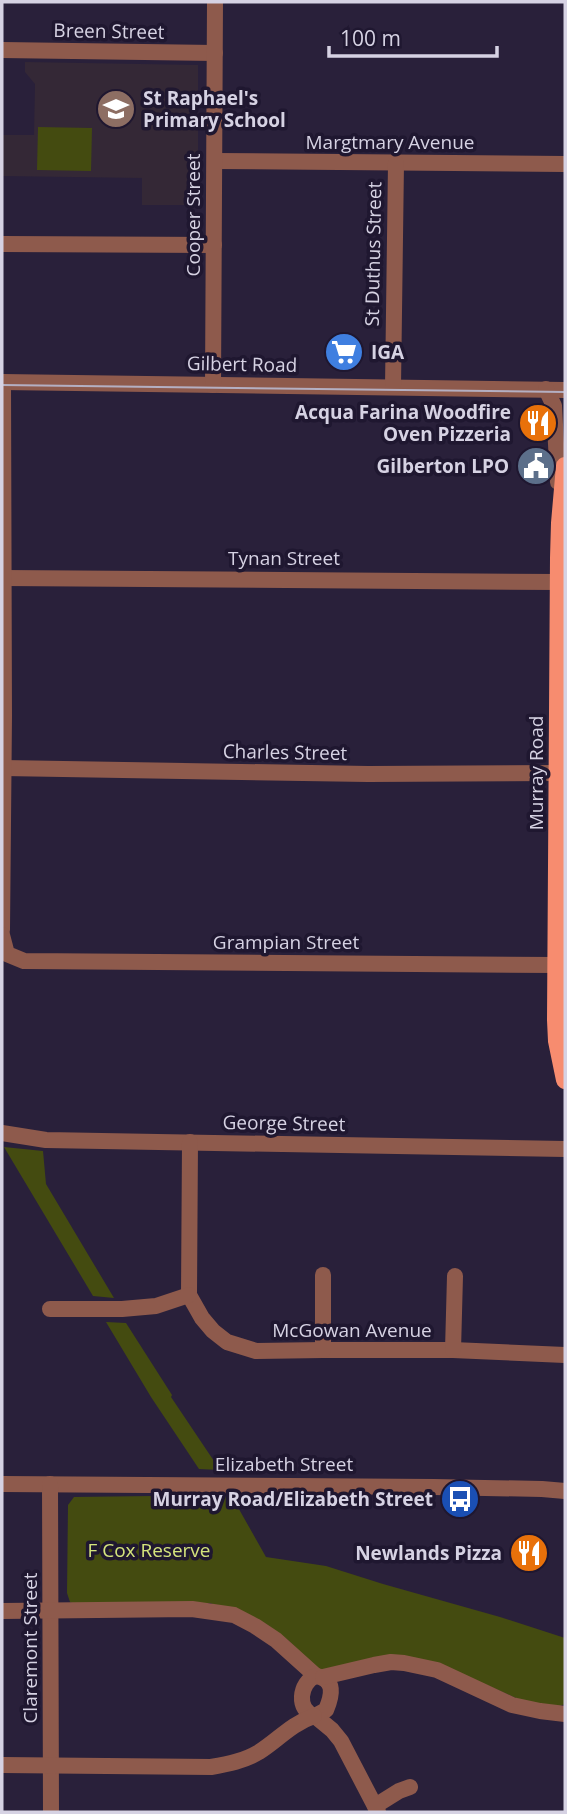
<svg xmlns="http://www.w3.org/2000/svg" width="567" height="1814" font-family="'Open Sans',sans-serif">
	<rect width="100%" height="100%" fill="#29203a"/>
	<path fill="#342836" d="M25,62L198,65V205H142V178L2,176V135H34L35,84L25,72Z"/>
	<g fill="#444b10">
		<path d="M38,127L92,128L91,171L37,170Z"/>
		<path d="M4,1147L43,1151L46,1184L114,1298L93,1296Z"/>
		<path d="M106,1322L126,1323L172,1395L171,1397L220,1470L199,1469L151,1397Z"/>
		<path d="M231,1495L266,1557L326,1566L383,1584L500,1617L565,1638V1704L560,1706L525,1702L439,1664L330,1671L317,1670L289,1641L266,1624L210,1603L77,1605L70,1602L67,1593L68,1505L74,1497Z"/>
	</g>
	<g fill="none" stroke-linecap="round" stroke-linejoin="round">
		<g stroke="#8e5a4c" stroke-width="16">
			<path d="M2,50L215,53"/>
			<path d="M215,161L565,164"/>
			<path d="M2,244L214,245"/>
			<path d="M2,382L565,390"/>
			<path d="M213,385L215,2"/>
			<path d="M393,387L396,163"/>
			<path d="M546,389L554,406L558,482"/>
			<path d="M3,578L558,582"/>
			<path d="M3,768L368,774L557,773"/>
			<path d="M2,930L4,715L3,382"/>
			<path d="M2,935L7,954L24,961L556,965"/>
			<path d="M2,1133L46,1140L565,1149"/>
			<path d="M190,1142L189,1295L202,1318L213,1331L227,1342L256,1351L323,1350H453L565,1355"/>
			<path d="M50,1309H122L156,1306L189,1295"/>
			<path d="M323,1350V1275"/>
			<path d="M453,1350L455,1276"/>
			<path d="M2,1484L434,1487L542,1489L565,1491"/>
			<path d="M50,1484L51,1812"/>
			<path d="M2,1611L192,1609L234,1615L255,1626L276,1640L316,1676"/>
			<path d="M316,1676C336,1679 332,1696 326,1710L315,1716C296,1711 299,1682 316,1676Z"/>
			<path d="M323,1677L374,1665L391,1662L404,1663L437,1670L512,1705L540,1711L565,1714"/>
			<path d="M315,1716L332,1730L341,1741L378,1812"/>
			<path d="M2,1765L211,1767C228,1764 244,1761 259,1752C278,1740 291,1724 314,1716"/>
			<path d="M375,1806L399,1791L410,1787"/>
		</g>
		<path stroke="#f78c6f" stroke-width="18" d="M565,466L560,523L559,558L556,1020L557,1041L565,1080"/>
		<path stroke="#b4afc2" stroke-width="2" d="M2,385L565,392"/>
	</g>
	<defs>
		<symbol id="school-disc" viewBox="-11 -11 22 22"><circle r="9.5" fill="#8d6e63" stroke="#1f1730"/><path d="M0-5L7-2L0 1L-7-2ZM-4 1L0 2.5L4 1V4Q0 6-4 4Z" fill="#fff"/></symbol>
		<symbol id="supermarket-disc" viewBox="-11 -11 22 22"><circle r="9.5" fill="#3f7fe0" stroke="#1f1730"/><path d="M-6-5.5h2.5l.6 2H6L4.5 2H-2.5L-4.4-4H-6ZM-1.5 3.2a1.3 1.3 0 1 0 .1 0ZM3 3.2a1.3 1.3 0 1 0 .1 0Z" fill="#fff"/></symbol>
		<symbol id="restaurant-disc" viewBox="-11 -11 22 22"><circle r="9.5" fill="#e8710a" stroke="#1f1730"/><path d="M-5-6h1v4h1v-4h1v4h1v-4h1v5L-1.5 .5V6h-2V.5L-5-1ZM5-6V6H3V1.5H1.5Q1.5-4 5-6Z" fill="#fff"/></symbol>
		<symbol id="civic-disc" viewBox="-11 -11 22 22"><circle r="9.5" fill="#5c6f8a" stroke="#1f1730"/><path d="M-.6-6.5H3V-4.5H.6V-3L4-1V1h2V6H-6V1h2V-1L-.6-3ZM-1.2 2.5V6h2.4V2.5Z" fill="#fff"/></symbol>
		<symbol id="bus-disc" viewBox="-11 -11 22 22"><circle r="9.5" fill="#1a4fb4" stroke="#1f1730"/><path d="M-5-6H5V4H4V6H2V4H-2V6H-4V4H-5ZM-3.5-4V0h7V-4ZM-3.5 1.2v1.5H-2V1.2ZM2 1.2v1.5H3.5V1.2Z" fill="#fff"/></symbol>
	</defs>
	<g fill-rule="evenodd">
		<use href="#school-disc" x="94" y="87" width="44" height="44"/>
		<use href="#supermarket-disc" x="322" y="330" width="44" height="44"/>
		<use href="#restaurant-disc" x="516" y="401" width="44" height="44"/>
		<use href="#civic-disc" x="514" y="444" width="44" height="44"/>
		<use href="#bus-disc" x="438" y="1477" width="44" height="44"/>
		<use href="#restaurant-disc" x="507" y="1531" width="44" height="44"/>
	</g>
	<g text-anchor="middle" stroke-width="7" stroke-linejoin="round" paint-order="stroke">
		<g font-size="19" fill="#d6d2e3" stroke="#1f1730">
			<text transform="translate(109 31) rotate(1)" y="7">Breen Street</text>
			<text x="390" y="149">Margtmary Avenue</text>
			<text transform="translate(193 215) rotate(-90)" y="7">Cooper Street</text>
			<text transform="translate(373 254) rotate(-89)" y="7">St Duthus Street</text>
			<text transform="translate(242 364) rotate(1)" y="7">Gilbert Road</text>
			<text x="284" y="565">Tynan Street</text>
			<text transform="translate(285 752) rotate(1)" y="7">Charles Street</text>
			<text transform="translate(536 773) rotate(-90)" y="7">Murray Road</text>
			<text x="286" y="949">Grampian Street</text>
			<text transform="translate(284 1123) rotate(1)" y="7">George Street</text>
			<text x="352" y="1337">McGowan Avenue</text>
			<text x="284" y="1471">Elizabeth Street</text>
			<text transform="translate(30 1648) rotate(-90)" y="7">Claremont Street</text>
		</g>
		<g font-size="19" font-weight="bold" fill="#d6d2e3" stroke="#1f1730" text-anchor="end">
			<text x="143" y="105" text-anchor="start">St Raphael's<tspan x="143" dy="22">Primary School</tspan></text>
			<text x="371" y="359" text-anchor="start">IGA</text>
			<text x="511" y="419">Acqua Farina Woodfire<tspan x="511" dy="22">Oven Pizzeria</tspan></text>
			<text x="509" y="473">Gilberton LPO</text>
			<text x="433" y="1506">Murray Road/Elizabeth Street</text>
			<text x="502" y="1560">Newlands Pizza</text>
		</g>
		<g font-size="19" fill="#d4e47c" stroke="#1f1730">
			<text x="149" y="1557">F Cox Reserve</text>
		</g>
	</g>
	<rect width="567" height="1814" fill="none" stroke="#d6d2e3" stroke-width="7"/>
	<path d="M329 46v10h168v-10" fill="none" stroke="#d6d2e3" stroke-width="3.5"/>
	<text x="340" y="46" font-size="21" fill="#d6d2e3" stroke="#1f1730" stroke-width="5" paint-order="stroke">100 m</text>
</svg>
